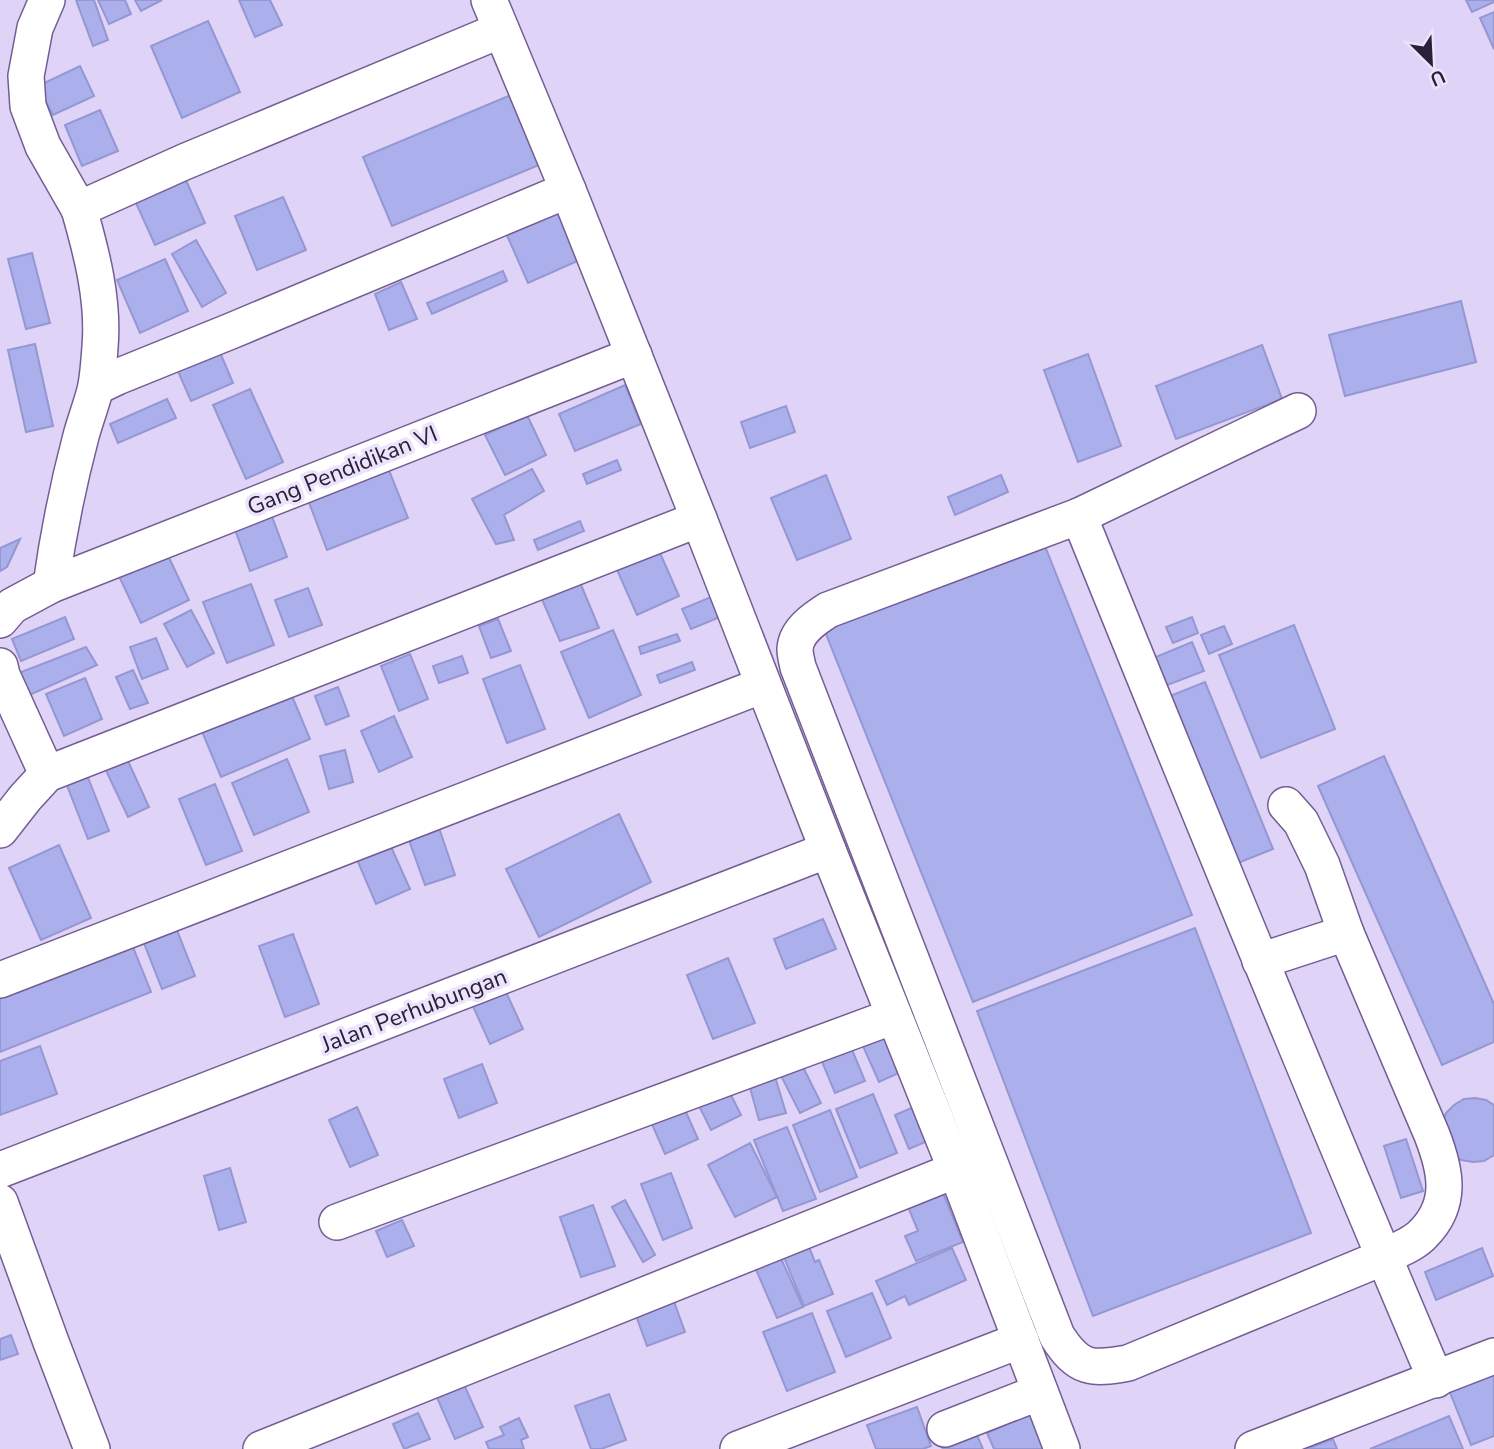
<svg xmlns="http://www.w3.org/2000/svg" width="1494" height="1449" font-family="'Nunito Sans',sans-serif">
	<rect width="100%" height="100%" fill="#e0d3f8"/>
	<g fill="#abafeb" stroke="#9497d2" stroke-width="2">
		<path d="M76,0H94L108,40L93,46Z"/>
		<path d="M98,0H125L131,14L109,24Z"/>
		<path d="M135,0H162L141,11Z"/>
		<path d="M239,0H270L282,25L255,37Z"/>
		<path d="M1466,0H1494V2L1472,12Z"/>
		<path d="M1494,12V49L1480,18Z"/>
		<path d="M208,21L240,92L182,118L151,46Z"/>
		<path d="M80,66L94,96L53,115L38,86Z"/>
		<path d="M511,95L539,165L392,226L363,157Z"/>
		<path d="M100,110L118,151L82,166L65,125Z"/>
		<path d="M181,169L205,223L155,245L131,192Z"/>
		<path d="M283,197L306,250L257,270L235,216Z"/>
		<path d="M556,200L582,259L528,283L502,224Z"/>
		<path d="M196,240L226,293L202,307L172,254Z"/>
		<path d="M32,253L50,323L26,329L8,259Z"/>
		<path d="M165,259L188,311L140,333L117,280Z"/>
		<path d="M503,271L507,281L432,314L427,303Z"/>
		<path d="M401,282L417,319L389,330L375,294Z"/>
		<path d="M1461,301L1476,362L1345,396L1329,335Z"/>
		<path d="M35,344L53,426L26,432L8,350Z"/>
		<path d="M1262,345L1282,399L1176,439L1156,386Z"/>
		<path d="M219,350L233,383L191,401L177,369Z"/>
		<path d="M1088,354L1121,446L1078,462L1044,370Z"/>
		<path d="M625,385L641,424L575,451L559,414Z"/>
		<path d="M250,389L283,462L246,479L213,405Z"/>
		<path d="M167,399L176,418L118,443L110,424Z"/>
		<path d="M786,406L795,432L750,448L741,422Z"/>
		<path d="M527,415L546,455L505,475L485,435Z"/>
		<path d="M385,460L408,518L327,550L305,492Z"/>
		<path d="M617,460L621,470L587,484L583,474Z"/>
		<path d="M532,469L544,491L504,515L514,540L496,544L472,499Z"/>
		<path d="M826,475L851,539L797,560L771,498Z"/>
		<path d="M1001,475L1008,492L955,515L948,497Z"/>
		<path d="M270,511L287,557L250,571L233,524Z"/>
		<path d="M580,521L584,531L538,550L534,540Z"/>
		<path d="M20,539L7,567L0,571V548Z"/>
		<path d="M1043,541L1192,915L973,1002L824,629Z"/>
		<path d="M656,544L679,596L637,615L614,563Z"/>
		<path d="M165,549L189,600L141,623L117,572Z"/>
		<path d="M579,580L599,628L560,641L537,588Z"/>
		<path d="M251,584L274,645L227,663L203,602Z"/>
		<path d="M308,588L322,625L289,637L275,600Z"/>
		<path d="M716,595L725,615L691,629L682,609Z"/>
		<path d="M191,610L214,653L187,667L164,624Z"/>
		<path d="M65,617L74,639L21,661L12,639Z"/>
		<path d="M1192,617L1198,633L1173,643L1166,627Z"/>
		<path d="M498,619L511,651L491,658L479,626Z"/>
		<path d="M1294,625L1335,729L1261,758L1219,655Z"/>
		<path d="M1224,626L1232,644L1209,654L1201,635Z"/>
		<path d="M613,630L641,695L589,718L561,652Z"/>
		<path d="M677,634L680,641L641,654L639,647Z"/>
		<path d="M156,638L168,669L142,679L130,647Z"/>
		<path d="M1192,642L1204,671L1157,689L1146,661Z"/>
		<path d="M86,647L97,665L25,697L16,674Z"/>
		<path d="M410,654L428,699L399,711L381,666Z"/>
		<path d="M462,656L468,673L439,683L433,666Z"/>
		<path d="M692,662L695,670L660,683L657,675Z"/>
		<path d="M520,665L545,729L507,743L483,679Z"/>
		<path d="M133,670L148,703L130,709L116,677Z"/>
		<path d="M85,678L102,719L64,736L46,694Z"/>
		<path d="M1205,682L1273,849L1233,865L1165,698Z"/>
		<path d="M287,684L310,739L221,777L198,722Z"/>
		<path d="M338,687L349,716L326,725L315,696Z"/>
		<path d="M394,716L412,757L379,772L361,731Z"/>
		<path d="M123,750L149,807L128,817L101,760Z"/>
		<path d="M345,750L353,782L329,789L320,756Z"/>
		<path d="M1384,756L1494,1004V1042L1442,1065L1318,786Z"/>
		<path d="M287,759L309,812L254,835L232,783Z"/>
		<path d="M87,775L109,831L88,839L66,783Z"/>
		<path d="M215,784L242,851L206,865L179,799Z"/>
		<path d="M619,814L651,882L539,937L506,869Z"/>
		<path d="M437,822L455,875L425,885L406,832Z"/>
		<path d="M388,840L410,889L376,904L355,855Z"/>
		<path d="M59,845L91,918L41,940L9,868Z"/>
		<path d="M823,919L836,949L786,969L774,939Z"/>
		<path d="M173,920L195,976L162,989L140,933Z"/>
		<path d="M1195,928L1311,1233L1093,1316L977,1011Z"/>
		<path d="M293,934L319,1004L285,1017L259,946Z"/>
		<path d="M129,937L151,992L0,1052V987Z"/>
		<path d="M728,958L755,1023L713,1039L687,975Z"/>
		<path d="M505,990L523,1029L490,1044L472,1004Z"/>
		<path d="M882,1024L903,1071L879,1082L858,1035Z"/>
		<path d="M848,1040L865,1081L835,1093L818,1052Z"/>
		<path d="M40,1046L57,1094L0,1115V1061Z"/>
		<path d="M798,1057L821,1103L800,1113L777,1068Z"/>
		<path d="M482,1064L497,1103L459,1118L444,1079Z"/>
		<path d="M773,1070L786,1113L759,1120L747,1077Z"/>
		<path d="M725,1083L741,1115L711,1130L695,1098Z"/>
		<path d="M873,1094L897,1153L860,1168L836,1109Z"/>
		<path d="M1475,1098L1486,1100L1494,1105V1155L1484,1161L1473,1162L1461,1160L1452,1154L1442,1123L1446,1113L1454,1105L1464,1099Z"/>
		<path d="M681,1101L698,1139L665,1154L648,1115Z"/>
		<path d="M923,1103L937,1137L909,1149L895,1115Z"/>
		<path d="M357,1107L378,1155L350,1167L329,1120Z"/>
		<path d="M830,1110L857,1177L820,1192L793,1125Z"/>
		<path d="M787,1127L816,1199L783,1211L754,1140Z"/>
		<path d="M1406,1139L1423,1191L1401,1198L1384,1146Z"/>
		<path d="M750,1143L777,1197L735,1217L708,1165Z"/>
		<path d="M230,1168L246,1222L219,1230L204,1176Z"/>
		<path d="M671,1173L692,1228L663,1240L641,1184Z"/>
		<path d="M939,1183L963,1242L916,1261L905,1236L918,1231L904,1197Z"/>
		<path d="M625,1200L655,1255L643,1262L612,1207Z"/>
		<path d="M593,1205L615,1266L581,1277L560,1217Z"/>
		<path d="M402,1220L414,1246L387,1257L376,1231Z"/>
		<path d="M806,1239L815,1262L819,1260L833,1294L804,1306L781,1250Z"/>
		<path d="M952,1248L966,1280L909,1305L905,1296L887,1305L876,1281Z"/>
		<path d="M1482,1248L1493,1276L1436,1300L1425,1272Z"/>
		<path d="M779,1254L803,1307L777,1318L754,1265Z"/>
		<path d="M872,1293L891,1338L846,1357L827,1311Z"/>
		<path d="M672,1296L685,1332L647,1346L634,1310Z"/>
		<path d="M812,1313L835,1372L787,1391L763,1332Z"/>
		<path d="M11,1335L18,1354L0,1360V1339Z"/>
		<path d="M1494,1372V1436L1471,1445L1449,1390Z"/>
		<path d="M462,1380L483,1427L455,1439L435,1393Z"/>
		<path d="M609,1394L626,1440L601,1449H591L575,1406Z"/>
		<path d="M917,1407L931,1446L923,1449H876L867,1425Z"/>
		<path d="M418,1413L430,1439L404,1449L393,1424Z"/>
		<path d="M1031,1413L1047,1449H994L987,1433Z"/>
		<path d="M1449,1416L1463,1449H1370Z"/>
		<path d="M519,1418L528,1437L521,1440L524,1449H489L486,1442L504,1435L500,1427Z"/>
		<path d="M976,1433L983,1449H943L942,1447Z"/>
		<path d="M1333,1439L1337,1449H1306Z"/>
	</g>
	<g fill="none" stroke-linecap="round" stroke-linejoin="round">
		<defs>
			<g id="minor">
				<path d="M47,0L35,28L26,76L28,106L43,146L79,209"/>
				<path d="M489,0L568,190L699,519L828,850L956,1170L1062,1449"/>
				<path d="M96,387L117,377L231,331L568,190"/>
				<path d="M1079,516L1298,411"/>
				<path d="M51,585C58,535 68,485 81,436C85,421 91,406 95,390C98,377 99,361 100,347C104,301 92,254 79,209L184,162L501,30"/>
				<path d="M0,620L12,606L51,585L634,355"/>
				<path d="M0,666L2,675L47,774"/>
				<path d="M1286,805L1301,822L1322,865L1346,933L1432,1135C1446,1171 1453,1204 1423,1234C1414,1244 1397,1250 1384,1257L1128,1363C1091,1370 1078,1369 1057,1336L798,667C797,662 795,655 795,649C796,631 814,619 828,610L1079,516C1196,805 1314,1093 1436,1380"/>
				<path d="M0,830L25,798L47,774L699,519"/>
				<path d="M1260,961L1346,933"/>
				<path d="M0,980L763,685"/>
				<path d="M0,1170L828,850"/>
				<path d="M0,1202L51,1342L92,1449"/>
				<path d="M337,1222L894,1016"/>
				<path d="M945,1429L1040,1392"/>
				<path d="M261,1449L956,1170"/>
				<path d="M738,1449L1021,1340"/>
				<path d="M1253,1449L1494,1356"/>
			</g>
		</defs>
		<use href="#minor" stroke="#735d93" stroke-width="38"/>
		<use href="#minor" stroke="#fff" stroke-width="35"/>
	</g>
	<g text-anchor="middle" stroke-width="7" stroke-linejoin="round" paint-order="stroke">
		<g font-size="23" fill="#2a2138" stroke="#ece3fc">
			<text transform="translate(342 470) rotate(-22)" y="8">Gang Pendidikan VI</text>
			<text transform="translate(414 1010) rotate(-21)" y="8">Jalan Perhubungan</text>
		</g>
	</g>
	<g transform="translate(1431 63) rotate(156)" stroke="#ece3fc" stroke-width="5" paint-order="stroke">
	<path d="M0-5L12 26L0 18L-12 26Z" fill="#2a2138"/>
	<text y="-10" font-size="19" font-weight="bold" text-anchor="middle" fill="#2a2138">U</text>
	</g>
</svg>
